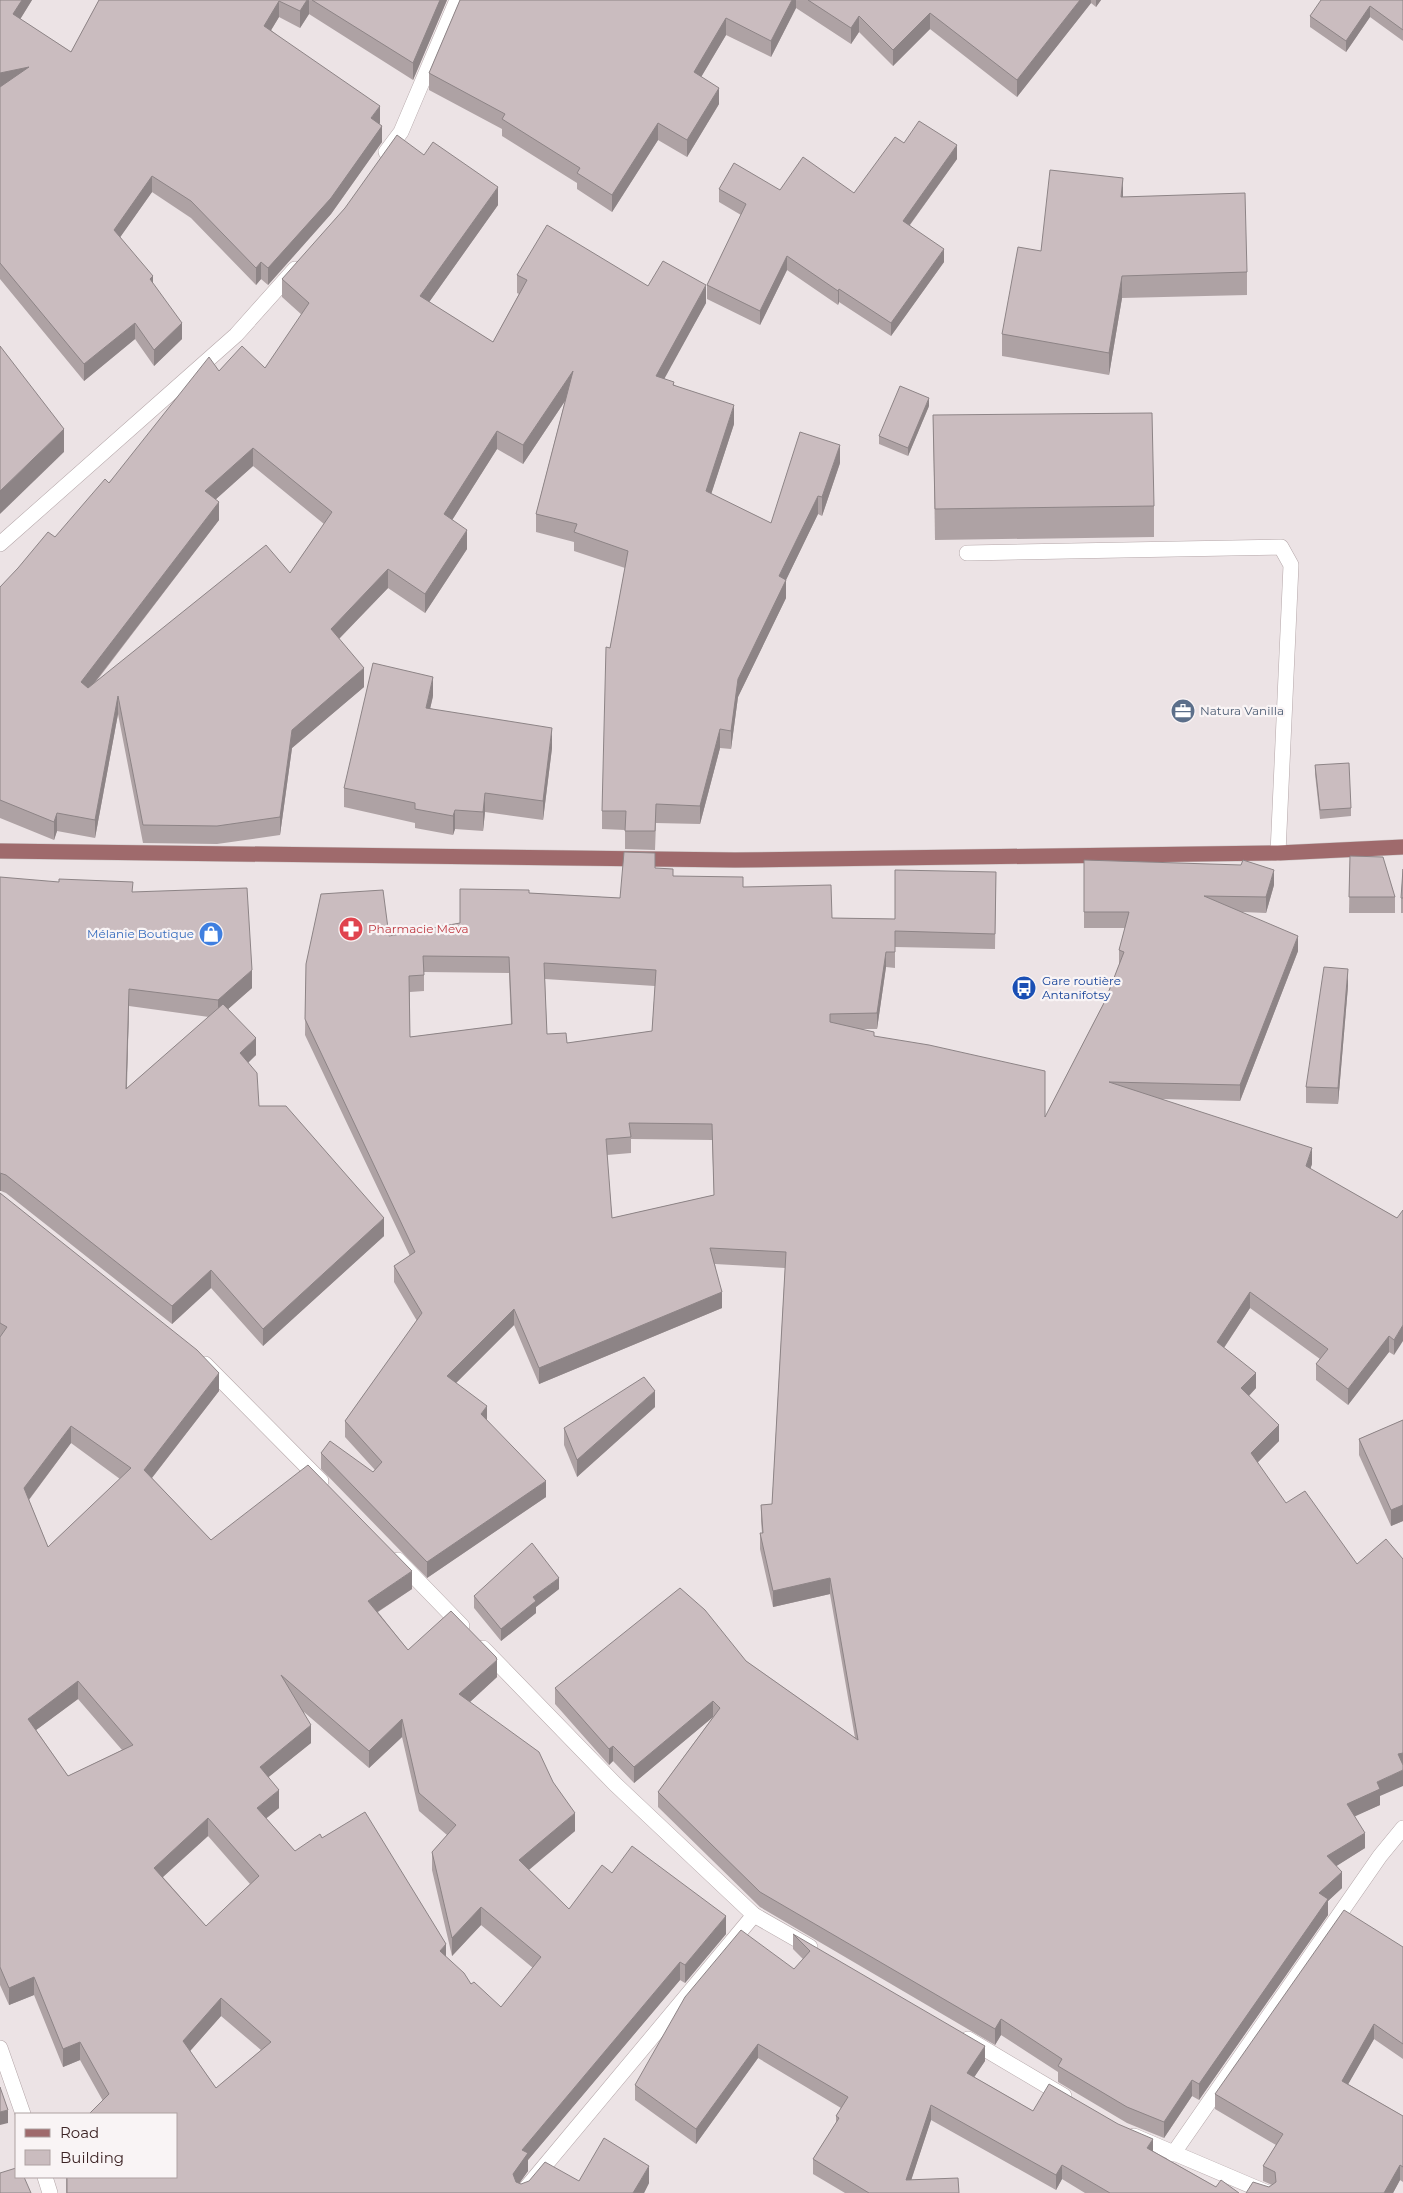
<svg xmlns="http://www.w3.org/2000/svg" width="1403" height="2193" font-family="Montserrat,sans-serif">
	<rect width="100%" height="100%" fill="#ece3e5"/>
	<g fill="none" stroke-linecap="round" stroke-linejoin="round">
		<defs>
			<g id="minor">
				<path d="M386,152L401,132L457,0"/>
				<path d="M0,544L236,335L295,269"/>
				<path d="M967,553L1281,547L1291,565L1278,853"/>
				<path d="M205,1364L321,1481"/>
				<path d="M398,1560L462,1626"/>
				<path d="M483,1648L615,1784L754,1915L810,1947"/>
				<path d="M968,2039L1064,2096"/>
				<path d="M0,2048L23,2114"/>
				<path d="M1134,2136L1268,2193"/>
				<path d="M1173,2154L1380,1856L1403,1828"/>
				<path d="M45,2177L50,2193"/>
				<path d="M522,2193L754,1915"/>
			</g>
			<path id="major" d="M0,851L735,860L1278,853L1403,847"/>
		</defs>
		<use href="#minor" stroke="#b4a6a8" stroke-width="16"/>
		<use href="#major" stroke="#c9c2c2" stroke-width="16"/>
		<use href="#minor" stroke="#fff" stroke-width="15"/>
		<use href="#major" stroke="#9f6a6c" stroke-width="15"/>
	</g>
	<g fill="#aea2a4" fill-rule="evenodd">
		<path d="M0,0H32L20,19L71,52L99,0H447L413,80L309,14L300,28L279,17L271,30L380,123L379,124L382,142L331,214L268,285L261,279L256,285L191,218L152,192L120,237L153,284L182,339L154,366L135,339L84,381L0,279Z"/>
		<path d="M460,0H1101L1096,7L1091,3L1017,97L930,29L893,66L859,32L851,44L796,8L771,57L726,35L701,77L719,104L687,157L658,140L612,212L577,189V183L502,136V129L429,90V73Z"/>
		<path d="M1403,0V41L1370,17L1346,52L1310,27V16Z"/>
		<path d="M904,143L957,159L910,225L944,262L891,336L839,302L838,305L787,270L760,325L707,299V285L741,215L719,202V189L780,190L854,193Z"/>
		<path d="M424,155L498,205L429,302L493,342L519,294L517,293V275L648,286L706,303L664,378L734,424L711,494L771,523L840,463L822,516L818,514L786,580V598L738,697L731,749L720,748L700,824L656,823L655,850L625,849V830L602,829V811L610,648L625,568L574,551V542L536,532V514L565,401L523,464L497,449L452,520L467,549L425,613L388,588L339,639L364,687L292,748L280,835L217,844L143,843L118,714L95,838L57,831L54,840L0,818V587L55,537L219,371L265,368L302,315L282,297V279ZM253,466L324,524L290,573L95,683L219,520L216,499Z"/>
		<path d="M1123,197L1247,272V295L1122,298L1109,375L1002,356V334L1041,251Z"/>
		<path d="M929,406L908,456L879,444V436Z"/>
		<path d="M933,415L1154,506V537L935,540Z"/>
		<path d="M433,696L430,708L552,748L543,820L485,812L483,831L455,829L453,835L415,828V823L344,807V788Z"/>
		<path d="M1315,765L1351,808V816L1320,819L1315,774Z"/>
		<path d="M1350,856L1395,897V913H1349Z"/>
		<path d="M1084,860L1274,885L1266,913L1242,912L1298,951L1240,1101L1161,1099L1312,1164L1310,1169L1397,1218L1394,1355L1389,1352L1348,1405L1316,1380V1364L1320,1359L1250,1308L1224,1348L1256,1388L1249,1396L1279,1441L1257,1463L1380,1796V1805L1354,1816L1365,1848L1336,1866L1342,1888L1328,1901V1915L1199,2100L1192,2096L1164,2138L1127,2123L1058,2082V2072L1001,2035L995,2045L760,1907L658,1807V1792L713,1717L634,1783L613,1761L609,1765L555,1704V1688L746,1661L855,1738L830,1594L773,1607L760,1549V1533H762L761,1521V1505L772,1504L785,1268L715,1264L722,1308L539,1384L514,1325L456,1383L487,1420L546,1497L427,1578L321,1469V1453L373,1472L375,1470L345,1437V1421L417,1321L394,1282V1266L410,1256L305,1035L306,964L389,936L460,923L529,893L620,898L655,868L673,876L743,887L832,918L895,919L996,872L995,949L895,947V968L886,967L877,1029H862L874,1036L1045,1117L1105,1001L1119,965V950L1125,928H1084ZM424,972L509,973L511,1024L410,1037V992L424,991ZM545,979L655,986L652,1031L567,1043L547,1034ZM631,1139L712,1140L714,1195L612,1218L607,1155L631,1153Z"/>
		<path d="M1403,869V913H1401V898Z"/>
		<path d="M0,877L133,892L252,988L228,1009L256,1055L248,1062L259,1106L384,1236L263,1346L211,1288L172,1324L6,1193L1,1191ZM129,1006L209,1017L127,1088Z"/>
		<path d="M1348,986L1338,1104L1306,1103V1087Z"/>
		<path d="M0,1193L219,1391L152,1478L211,1540L412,1589L378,1612L408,1650L497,1677L470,1702L575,1831L529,1870L569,1909L612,1873L726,1934L685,1983L680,1980L528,2160V2171L519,2184H521L579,2181L649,2183L644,2193H66V2177H176L103,2101L80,2060L63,2067L34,1995L9,2005L0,1985ZM71,1443L120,1479L48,1547L29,1500ZM78,1699L122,1750L68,1776L36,1730ZM304,1712L369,1768L402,1737L419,1811L447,1835L432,1852V1870L452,1956L481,1925L533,1968L501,2007L471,1984L446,1957L322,1838L295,1851L266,1818L279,1808L268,1777L311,1743ZM208,1836L250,1884L206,1926L163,1877ZM221,2016L261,2050L216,2088L190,2051Z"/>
		<path d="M655,1407L577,1477L564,1445V1428Z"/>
		<path d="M1403,1420V1521L1391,1526L1359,1455V1439Z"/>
		<path d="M559,1589L536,1607V1613L501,1641L474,1608V1596Z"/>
		<path d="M793,1934L985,2061L974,2077L1033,2111L1153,2151L1216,2187L1239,2193H1085L1062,2179L1056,2190L931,2120L911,2180L959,2193H845L813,2174V2159L836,2123V2116L841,2108L758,2058L696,2144L635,2100V2085L794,1969L803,1959L793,1949Z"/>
		<path d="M1403,1947V2059L1374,2039L1348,2084L1403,2116V2182L1400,2180L1393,2193H1246L1269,2187L1272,2185L1263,2181V2166L1276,2145L1215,2109V2094Z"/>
	</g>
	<g fill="#8d8486">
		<path d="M22,0H32L13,31V14Z"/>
		<path d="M307,0H309V14L300,28V11Z"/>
		<path d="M440,0H447L413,80V63Z"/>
		<path d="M792,0H796V8L771,57V41Z"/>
		<path d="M1080,0H1091V3L1017,97V80Z"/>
		<path d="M1096,0H1101L1096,7Z"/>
		<path d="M279,1V17L264,42V26Z"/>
		<path d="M1370,6V17L1346,52V41Z"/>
		<path d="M930,13V29L893,66V50Z"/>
		<path d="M859,16V32L851,44V28Z"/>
		<path d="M726,18V35L694,89V72Z"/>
		<path d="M29,67L0,90V73Z"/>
		<path d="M719,88V104L687,157V140Z"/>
		<path d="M380,106V123L371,135V118Z"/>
		<path d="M658,123V140L612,212V195Z"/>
		<path d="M382,126V142L331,214L268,285V268Z"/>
		<path d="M957,145V159L903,234V221Z"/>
		<path d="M152,176V192L114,246V230Z"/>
		<path d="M1123,178V200L1121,197Z"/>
		<path d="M498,187V205L420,315V296Z"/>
		<path d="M944,249V262L891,336V323Z"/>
		<path d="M787,256V270L760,325V311Z"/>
		<path d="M261,262V279L256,285V268Z"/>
		<path d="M153,276V293L150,279Z"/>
		<path d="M1122,276V298L1109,375V353Z"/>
		<path d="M706,285V303L656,394V376Z"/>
		<path d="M839,289V302L838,305V291Z"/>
		<path d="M135,323V339L84,381V364Z"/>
		<path d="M182,323V339L154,366V350Z"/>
		<path d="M573,371V389L523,464V445Z"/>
		<path d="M929,398V406L908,456V448Z"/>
		<path d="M734,405V424L706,510V491Z"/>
		<path d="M64,429V452L0,514V491Z"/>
		<path d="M497,431V449L444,533V514Z"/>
		<path d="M840,445V463L822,516V497Z"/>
		<path d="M253,448V466L205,509V491Z"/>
		<path d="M818,496V514L786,580V598L738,697L731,749V731L738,679L779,576Z"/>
		<path d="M219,502V520L81,700V682Z"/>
		<path d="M467,530V549L425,613V594Z"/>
		<path d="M388,569V588L331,647V629Z"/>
		<path d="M364,668V687L292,748L280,835V817L292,730Z"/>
		<path d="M433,677V696L426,727V708Z"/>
		<path d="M118,696V714L95,838V820Z"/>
		<path d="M552,728V748L543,820V801Z"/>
		<path d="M720,729V748L700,824V806Z"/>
		<path d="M485,793V812L483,831V812Z"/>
		<path d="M455,810V829L453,835V816Z"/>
		<path d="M57,813V831L54,840V822Z"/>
		<path d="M1274,870V885L1266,913V897Z"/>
		<path d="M1298,936V951L1240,1101V1085Z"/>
		<path d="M886,952V967L877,1029V1013Z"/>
		<path d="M1348,969V986L1338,1104V1088Z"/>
		<path d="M252,970V988L218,1018V1000Z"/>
		<path d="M129,989V1006L126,1106V1089Z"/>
		<path d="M256,1038V1055L240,1071V1053Z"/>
		<path d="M1312,1148V1164L1306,1182V1166Z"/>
		<rect x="0" y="1173" width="1" height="18"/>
		<path d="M384,1218V1236L263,1346V1329Z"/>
		<path d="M211,1270V1288L172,1324V1306Z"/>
		<path d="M722,1292V1308L539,1384V1368Z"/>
		<path d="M1250,1292V1308L1217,1358V1342Z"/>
		<path d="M514,1309V1325L447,1392V1376Z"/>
		<path d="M1403,1325V1341L1394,1355V1340Z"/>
		<path d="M1389,1336V1352L1348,1405V1389Z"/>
		<path d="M219,1373V1391L144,1488V1470Z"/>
		<path d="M1256,1373V1388L1241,1404V1388Z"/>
		<path d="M655,1391V1407L577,1477V1460Z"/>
		<path d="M487,1406V1422L481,1414Z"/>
		<path d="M1279,1425V1441L1251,1469V1453Z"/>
		<path d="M71,1426V1443L24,1506V1488Z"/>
		<path d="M546,1481V1497L427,1578V1562Z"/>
		<path d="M1403,1505V1521L1391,1526V1510Z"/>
		<path d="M412,1571V1589L368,1618V1601Z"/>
		<path d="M559,1578V1589L536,1607V1613L501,1641V1629L533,1597Z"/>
		<path d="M830,1578V1594L773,1607V1591Z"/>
		<path d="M497,1660V1677L459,1712V1694Z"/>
		<path d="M78,1681V1699L28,1736V1719Z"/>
		<path d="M713,1701V1717L634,1783V1767Z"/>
		<path d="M402,1719V1737L369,1768V1751Z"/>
		<path d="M311,1725V1743L260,1784V1767Z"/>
		<path d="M1403,1745V1769L1398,1754Z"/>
		<path d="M613,1746V1761L609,1765V1749Z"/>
		<path d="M1403,1770V1786L1380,1796V1805L1347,1820V1804L1377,1782Z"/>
		<path d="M279,1790V1808L257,1826V1808Z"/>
		<path d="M575,1813V1831L519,1878V1860Z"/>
		<path d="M208,1818V1836L154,1885V1868Z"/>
		<path d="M1365,1833V1848L1327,1872V1856Z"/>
		<path d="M1342,1872V1888L1328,1901V1915L1199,2100V2084L1319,1893Z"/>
		<path d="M481,1907V1925L452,1956V1938Z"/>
		<path d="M726,1916V1934L685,1983V1965Z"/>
		<path d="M446,1944V1962L440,1951Z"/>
		<path d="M680,1962V1980L528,2160V2171L513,2192V2174L522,2150Z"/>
		<path d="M34,1977V1995L9,2005V1988Z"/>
		<path d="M221,1998V2016L183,2059V2041Z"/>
		<path d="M1001,2019V2035L995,2045V2029Z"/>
		<path d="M1374,2024V2039L1342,2095V2081Z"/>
		<path d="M80,2042V2060L63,2067V2049Z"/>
		<path d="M758,2044V2058L696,2144V2129Z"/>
		<path d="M985,2046V2061L967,2088V2073Z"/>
		<path d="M1192,2080V2096L1164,2138V2122Z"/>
		<path d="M931,2105V2120L907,2193L906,2180Z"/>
		<path d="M8,2110V2123L0,2125V2112Z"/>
		<path d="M1153,2139V2154L1147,2148Z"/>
		<path d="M1062,2165V2179L1056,2190V2175Z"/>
		<path d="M1400,2165V2180L1393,2193H1384Z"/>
		<path d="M649,2166V2183L644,2193H633Z"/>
	</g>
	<g fill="#cabcbf" stroke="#8d8486" fill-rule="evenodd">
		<path d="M0,0H22L13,14L71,52L99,0H307L300,11L279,1L264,26L380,106L371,118L382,126L331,198L268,268L261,262L256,268L191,201L152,176L114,230L153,276L150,279L182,323L154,350L135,323L84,364L0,263V87L29,67L0,73Z"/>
		<path d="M312,0H440L413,63Z"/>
		<path d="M460,0H792L771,41L726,18L694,72L719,88L687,140L658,123L612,195L577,173L580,168L502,119L505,114L429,73Z"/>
		<path d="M808,0H1080L1017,80L930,13L893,50L859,16L851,28Z"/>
		<path d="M1321,0H1403V30L1370,6L1346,41L1310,16Z"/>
		<path d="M919,121L957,145L903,221L944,249L891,323L839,289L838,291L787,256L760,311L707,285L746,204L719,189L734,163L780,190L803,157L854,193L895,137L904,143Z"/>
		<path d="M397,135L424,155L433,142L498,187L420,296L493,342L527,280L517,275L547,225L648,286L663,261L706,285L656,376L674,382L673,385L734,405L706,491L771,523L800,432L840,445L822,497L818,496L779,576L786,580L738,679L731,731L720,729L700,806L656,804L655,831H625L626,811H602L606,647L610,648L628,551L574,532L577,524L536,514L573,371L523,445L497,431L444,514L467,530L425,594L388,569L331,629L364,668L292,730L280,817L217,826L143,825L118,696L95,820L57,813L54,822L0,800V587L18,568L48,532L55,537L105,479L109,483L209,357L219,371L242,346L265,368L309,303L282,279L345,208ZM253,448L332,512L290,573L266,545L88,688L81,682L219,502L205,491Z"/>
		<path d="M1050,170L1123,178L1121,197L1245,193L1247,272L1122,276L1109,353L1002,334L1018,247L1041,251Z"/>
		<path d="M0,346L64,429L0,491Z"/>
		<path d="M900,386L929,398L908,448L879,436Z"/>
		<path d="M1152,413L1154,506L935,509L933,415Z"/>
		<path d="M373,663L433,677L426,708L552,728L543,801L485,793L483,812L455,810L453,816L415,809V803L344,788Z"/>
		<path d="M1349,763L1351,808L1320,810L1315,765Z"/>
		<path d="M624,852L655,853V868L673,869V876L743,877V887L831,885L832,918L895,919V870L996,872L995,934L895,931V952H886L877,1013L830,1014V1022L874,1032V1036L929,1045L1045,1071V1117L1105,1001L1124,952L1119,950L1129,912H1084V860L1241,865L1243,860L1274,870L1266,897L1204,896L1298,936L1240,1085L1109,1082L1312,1148L1306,1166L1397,1218L1403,1210V1325L1394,1340L1389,1336L1348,1389L1316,1364L1328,1349L1250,1292L1217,1342L1256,1373L1241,1388L1279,1425L1251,1453L1286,1503L1305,1491L1357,1564L1386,1539L1403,1559V1753L1398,1754L1403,1765V1770L1377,1782L1380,1789L1347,1804L1365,1833L1327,1856L1342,1872L1319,1893L1328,1899L1199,2084L1192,2080L1164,2122L1127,2107L1058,2066L1062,2059L1001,2019L995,2029L760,1892L658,1792L720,1708L713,1701L634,1767L613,1746L609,1749L555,1688L680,1588L705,1610L746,1661L858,1740L830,1578L773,1591L760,1533H763L761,1505L772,1504L786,1252L710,1248L722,1292L539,1368L514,1309L447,1376L487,1406L481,1414L546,1481L427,1562L321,1453L330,1441L373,1472L382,1462L345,1421L422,1313L394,1266L415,1252L305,1019L306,964L321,894L383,890L389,936L460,923V889L529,890V893L620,898ZM423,956L509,957L512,1024L410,1037L409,976L424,975ZM544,963L656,970L652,1031L567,1043L566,1033L547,1034ZM629,1123L712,1124L714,1195L612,1218L606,1139L631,1137Z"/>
		<path d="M1350,856L1383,857L1395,897H1349Z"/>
		<path d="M1403,869V898H1401Z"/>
		<path d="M0,877L59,882V879L133,882L132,892L247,888L252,970L218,1000L129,989L126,1089L223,1004L256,1038L240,1053L257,1073L259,1106H286L384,1218L263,1329L211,1270L172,1306L6,1175L0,1173Z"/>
		<path d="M1324,967L1348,969L1338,1088L1306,1087Z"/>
		<path d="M0,1193L197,1350L219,1373L144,1470L211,1540L308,1465L412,1571L368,1601L408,1650L451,1611L496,1657L497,1660L459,1694L539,1752L553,1782L575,1813L519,1860L569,1909L602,1865L612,1873L632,1846L726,1916L685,1965L680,1962L522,2150L528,2153L513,2174L516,2182L521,2184L529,2181L545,2162L579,2181L604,2138L649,2166L633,2193H67V2177H176V2114H89L109,2094L80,2042L63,2049L34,1977L9,1988L0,1967V1337L7,1327L0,1323ZM71,1426L131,1468L48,1547L24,1488ZM281,1675L369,1751L402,1719L419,1793L456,1825L432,1852L452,1938L481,1907L541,1957L501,2007L474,1982L471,1984L464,1973L440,1951L446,1944L365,1812L322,1838L320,1834L295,1851L257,1808L279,1790L260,1767L311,1725ZM78,1681L133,1745L68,1776L28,1719ZM208,1818L259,1876L206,1926L154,1868ZM221,1998L271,2042L216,2088L183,2041Z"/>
		<path d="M644,1377L655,1391L577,1460L564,1428Z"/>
		<path d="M1403,1420V1505L1391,1510L1359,1439Z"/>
		<path d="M532,1543L559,1578L533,1597L536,1601L501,1629L474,1596Z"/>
		<path d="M1344,1910L1403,1947V2044L1374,2024L1342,2081L1403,2116V2167L1400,2165L1384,2193H1246L1253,2182L1269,2187L1276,2182L1275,2172L1263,2166L1283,2134L1215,2094Z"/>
		<path d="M741,1930L794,1969L810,1951L793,1934L985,2046L967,2073L1033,2111L1049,2084L1118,2124L1153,2139L1147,2148L1216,2187L1221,2180L1239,2193H1110L1062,2165L1056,2175L931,2105L906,2180L958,2178L959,2193H869L813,2159L839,2118L836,2116L848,2097L758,2044L696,2129L635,2085L685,1997Z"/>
		<path d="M0,2087L8,2110L0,2112Z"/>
		<path d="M16,2168V2177H24L31,2193H0V2173Z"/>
	</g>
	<defs>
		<symbol id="office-disc" viewBox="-11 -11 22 22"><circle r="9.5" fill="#5c6f8a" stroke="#f9f4f5"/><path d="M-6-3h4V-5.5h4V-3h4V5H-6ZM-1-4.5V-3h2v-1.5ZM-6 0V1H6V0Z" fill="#fff"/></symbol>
		<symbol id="pharmacy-disc" viewBox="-11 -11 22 22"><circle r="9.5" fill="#e0444e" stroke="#f9f4f5"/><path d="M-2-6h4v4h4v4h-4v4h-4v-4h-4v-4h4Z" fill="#fff"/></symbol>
		<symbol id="shop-disc" viewBox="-11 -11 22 22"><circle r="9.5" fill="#3f7fe0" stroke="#f9f4f5"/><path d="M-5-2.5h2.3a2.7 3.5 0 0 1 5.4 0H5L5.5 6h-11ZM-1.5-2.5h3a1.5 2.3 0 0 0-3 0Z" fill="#fff"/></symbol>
		<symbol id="bus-disc" viewBox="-11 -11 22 22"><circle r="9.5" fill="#1a4fb4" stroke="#f9f4f5"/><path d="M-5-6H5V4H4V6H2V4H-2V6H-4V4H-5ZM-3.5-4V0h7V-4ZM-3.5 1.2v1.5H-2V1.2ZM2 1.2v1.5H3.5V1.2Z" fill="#fff"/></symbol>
	</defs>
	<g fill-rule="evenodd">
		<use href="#office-disc" x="1169" y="697" width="28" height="28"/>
		<use href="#pharmacy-disc" x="337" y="915" width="28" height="28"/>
		<use href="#shop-disc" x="197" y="920" width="28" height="28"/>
		<use href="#bus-disc" x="1010" y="974" width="28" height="28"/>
	</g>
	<g text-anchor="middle" stroke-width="4.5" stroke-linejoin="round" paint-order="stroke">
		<g font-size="12" fill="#4e5e75" stroke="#f9f4f5" text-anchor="start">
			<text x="1200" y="715">Natura Vanilla</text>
		</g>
		<g font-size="12" fill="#be3a42" stroke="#f9f4f5" text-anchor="start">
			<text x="368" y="933">Pharmacie Meva</text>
		</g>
		<g font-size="12" fill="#366cbe" stroke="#f9f4f5" text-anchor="end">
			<text x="194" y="938">Mélanie Boutique</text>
		</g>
		<g font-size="12" fill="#164399" stroke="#f9f4f5" text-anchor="start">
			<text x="1042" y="985">Gare routière<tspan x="1042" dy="14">Antanifotsy</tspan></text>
		</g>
	</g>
	<rect x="15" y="2113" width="162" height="65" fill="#f9f4f5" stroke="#aea1a2"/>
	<rect x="25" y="2129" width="25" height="8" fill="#9f6a6c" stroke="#aea1a2"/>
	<text x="60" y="2138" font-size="15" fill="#3d2425">Road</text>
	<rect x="25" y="2150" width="25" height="15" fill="#cabcbf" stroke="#aea1a2"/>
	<text x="60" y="2163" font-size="15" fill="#3d2425">Building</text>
</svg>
